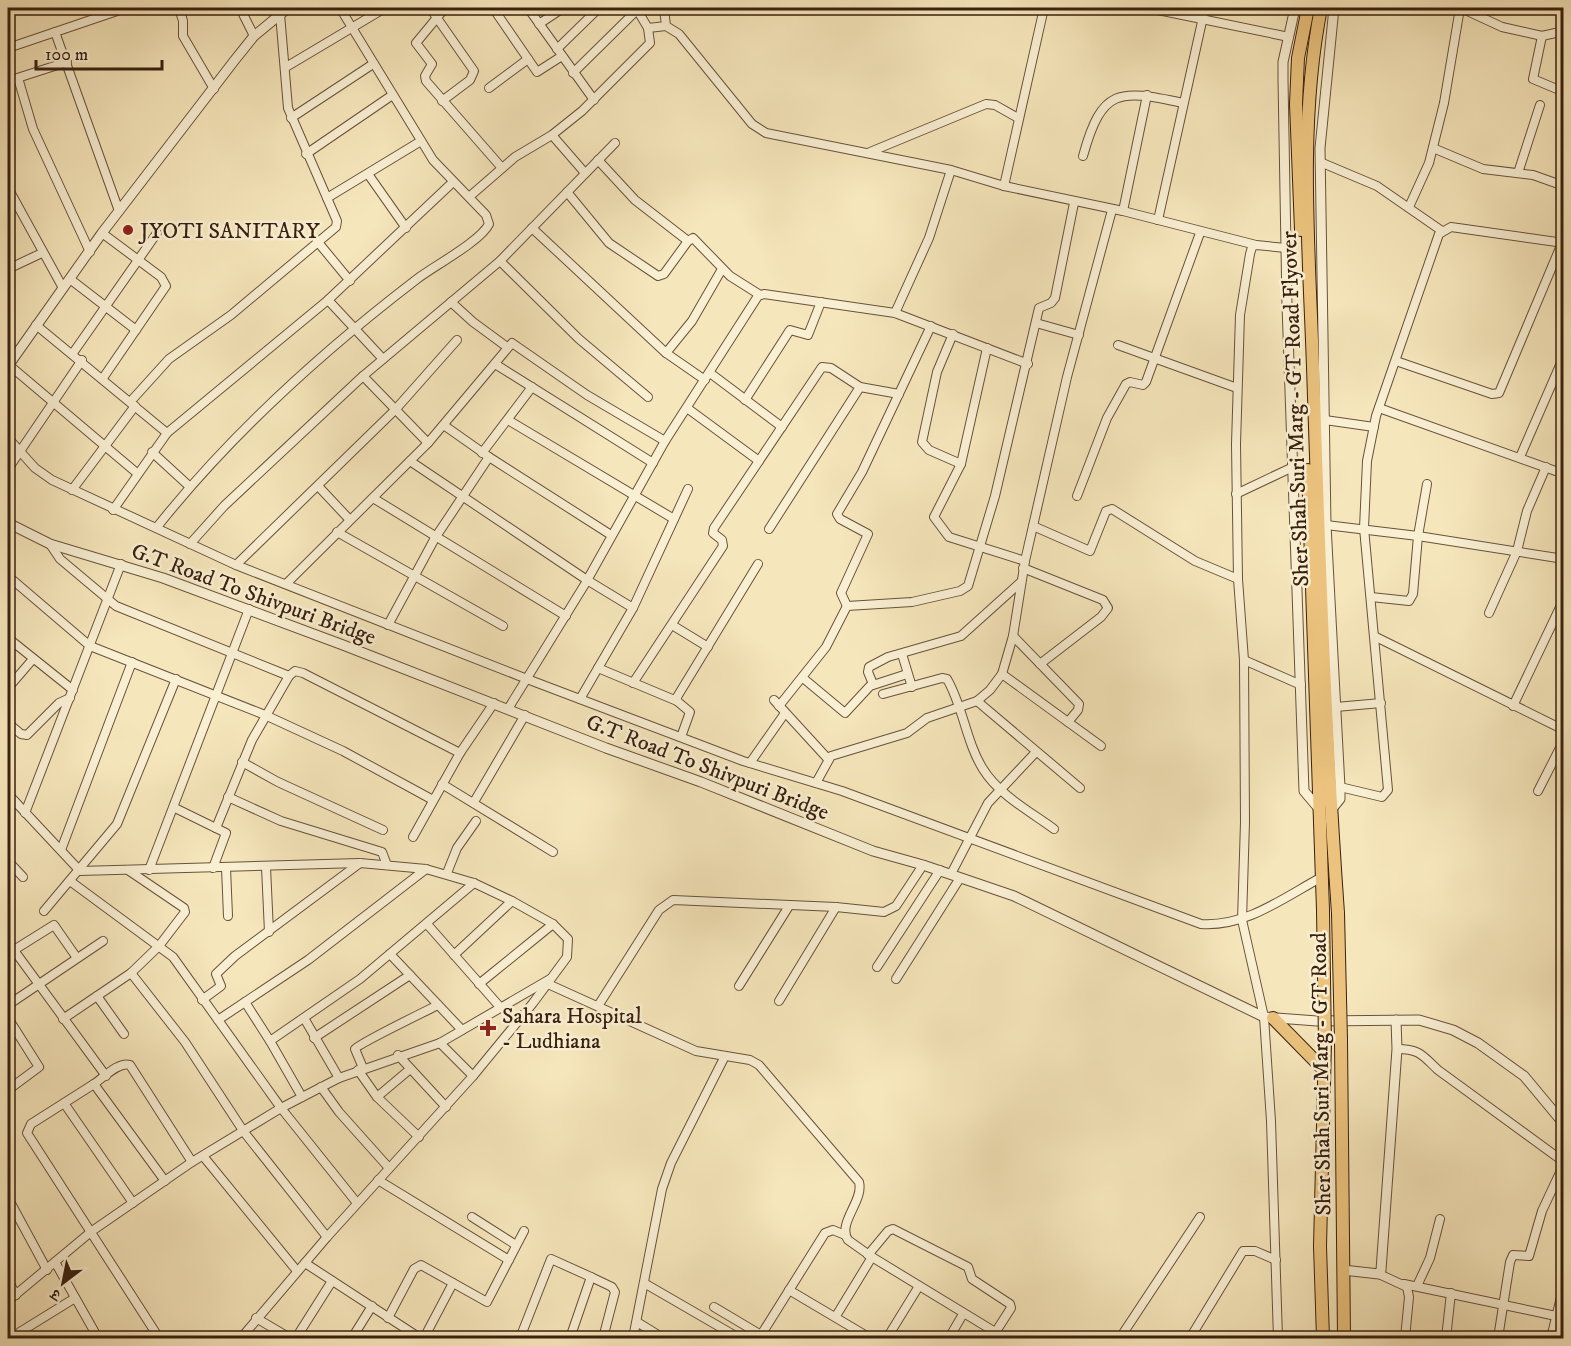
<svg xmlns="http://www.w3.org/2000/svg" width="1571" height="1346" font-family="'IM FELL DW Pica','Noto Serif Devanagari',serif">
	<rect width="100%" height="100%" fill="#f6e6bb"/>
	<filter id="stains"><feTurbulence type="fractalNoise" baseFrequency=".00333" numOctaves="4"/><feColorMatrix values="0 0 0 0 .2 0 0 0 0 .09 0 0 0 0 .02 0 0 0 .5 -.17"/></filter>
	<radialGradient id="worn" r=".72"><stop offset=".6" stop-color="#630" stop-opacity="0"/><stop offset="1" stop-color="#630" stop-opacity=".3"/></radialGradient>
	<g fill="none" stroke-linecap="round" stroke-linejoin="round">
		<defs>
			<g id="minor">
				<path d="M179,8L183,21V36L214,89"/>
				<path d="M240,8L254,36"/>
				<path d="M430,8L474,71L470,80L442,101"/>
				<path d="M445,8L416,43L432,64L425,76L426,81L502,168"/>
				<path d="M493,8L537,72L562,56"/>
				<path d="M528,8L594,100"/>
				<path d="M636,8L648,28L666,26L679,34L752,124L766,133L951,170L1004,186L1123,211L1256,245"/>
				<path d="M664,8L666,26"/>
				<path d="M1148,8L1289,37"/>
				<path d="M1461,8L1502,27L1542,36L1564,31"/>
				<path d="M539,24L563,8"/>
				<path d="M55,32L119,211"/>
				<path d="M1542,36L1533,79L1564,92"/>
				<path d="M8,48L126,8"/>
				<path d="M557,49L599,8"/>
				<path d="M286,67L385,8"/>
				<path d="M573,73L637,10"/>
				<path d="M18,78L33,129L90,252"/>
				<path d="M8,81L67,62"/>
				<path d="M489,88L528,59"/>
				<path d="M291,118L373,64"/>
				<path d="M552,135L585,173"/>
				<path d="M1433,148L1483,169L1533,175L1564,186"/>
				<path d="M870,152L986,104L995,105L1018,118"/>
				<path d="M306,154L391,96"/>
				<path d="M1083,156C1102,88 1118,89 1183,103"/>
				<path d="M598,160L635,200L688,241"/>
				<path d="M1320,162L1377,186L1442,231"/>
				<path d="M1518,173L1540,105"/>
				<path d="M368,174L406,228"/>
				<path d="M1004,186L1044,8"/>
				<path d="M8,188L63,288"/>
				<path d="M567,192L609,243L658,276L664,274L688,241L693,238L730,276L760,295"/>
				<path d="M469,197L515,157L552,135L582,111L650,43L648,28"/>
				<path d="M327,198L421,141"/>
				<path d="M1409,207L1429,163L1444,103L1460,8"/>
				<path d="M8,210L17,205"/>
				<path d="M1123,211L1147,95"/>
				<path d="M1158,220L1205,8"/>
				<path d="M532,228L666,353L705,380"/>
				<path d="M102,233L161,277L166,286L103,378"/>
				<path d="M317,241L350,281"/>
				<path d="M500,261L579,339L648,397"/>
				<path d="M8,269L42,253"/>
				<path d="M70,279L136,330"/>
				<path d="M328,300L383,359"/>
				<path d="M451,302L473,322L507,347"/>
				<path d="M895,313L929,238L951,170"/>
				<path d="M1036,323L1079,335"/>
				<path d="M36,325L167,433"/>
				<path d="M953,334L937,372L922,442L929,450L961,464"/>
				<path d="M1118,345L1237,388"/>
				<path d="M987,348L961,464L934,517L949,537L1025,561"/>
				<path d="M73,353L157,233"/>
				<path d="M666,353L692,321L722,269"/>
				<path d="M1396,361L1492,394L1499,393L1562,243"/>
				<path d="M495,364L653,463"/>
				<path d="M9,365L138,474"/>
				<path d="M710,373L782,427"/>
				<path d="M363,376L428,443"/>
				<path d="M745,400L790,330L808,335L821,302"/>
				<path d="M131,401L169,359L231,315L336,227L337,221L288,108L280,14"/>
				<path d="M687,408L759,461"/>
				<path d="M1379,408L1564,474"/>
				<path d="M508,420L674,519"/>
				<path d="M1325,420L1374,427"/>
				<path d="M445,426L489,457L611,535"/>
				<path d="M8,438L35,468L52,480L236,565L527,679L743,761L842,791L1201,924C1246,927 1283,898 1322,877"/>
				<path d="M152,452L189,486"/>
				<path d="M482,453L532,387"/>
				<path d="M1520,457L1564,356"/>
				<path d="M410,461L587,580L633,608"/>
				<path d="M8,469L82,360"/>
				<path d="M318,486L349,519"/>
				<path d="M72,490L135,406"/>
				<path d="M1236,494L1293,467"/>
				<path d="M1077,496L1107,418L1126,384L1130,382L1143,385L1146,382L1200,233"/>
				<path d="M373,498L566,616"/>
				<path d="M113,510L167,433L328,300L453,182"/>
				<path d="M1326,525L1418,536L1564,559"/>
				<path d="M1033,526L1090,551L1106,511L1112,509L1195,561L1238,579"/>
				<path d="M157,527C231,434 323,351 417,279C434,266 481,241 489,224L486,215L433,160L340,8"/>
				<path d="M769,529L860,387"/>
				<path d="M337,532L503,626"/>
				<path d="M50,544L60,559L116,606L289,676"/>
				<path d="M190,544L224,506L363,376L500,261L615,143"/>
				<path d="M236,565L395,410L457,340"/>
				<path d="M1023,568L1103,600L1108,608L1101,617L1040,664"/>
				<path d="M8,576L90,646L265,715L343,751L433,800"/>
				<path d="M286,584L428,443L512,343L587,395L665,441"/>
				<path d="M1371,597L1409,601L1413,594L1418,536L1427,484"/>
				<path d="M847,606L841,593L868,534L840,519L837,514L862,472L931,326"/>
				<path d="M1489,613L1517,551L1527,511L1546,467"/>
				<path d="M388,625L435,538L489,457"/>
				<path d="M672,625L708,647"/>
				<path d="M1013,636L1079,704L1078,710L1068,722"/>
				<path d="M1376,637L1564,730"/>
				<path d="M8,638L73,690"/>
				<path d="M902,654L912,687"/>
				<path d="M1244,660L1301,685"/>
				<path d="M598,668L677,701"/>
				<path d="M1002,674L1101,746"/>
				<path d="M803,678L845,713L870,686L907,674"/>
				<path d="M633,683L723,546L722,540L713,533L714,528L822,367L831,368L860,387L899,394"/>
				<path d="M873,684L868,672L869,667L888,657L961,636L1021,582"/>
				<path d="M8,688L33,659"/>
				<path d="M883,694L942,678L947,679C963,706 966,742 983,769C999,795 1031,812 1054,829"/>
				<path d="M580,699L633,608L688,489"/>
				<path d="M774,700L828,759"/>
				<path d="M977,701L1080,788"/>
				<path d="M779,706L826,647L847,606L912,602L960,591L968,586L995,496L1039,308L1051,303L1055,298L1074,203"/>
				<path d="M1513,706L1564,599"/>
				<path d="M1336,707L1381,703"/>
				<path d="M508,709L585,584L665,441L758,296L764,294L895,313L1028,364"/>
				<path d="M8,723L21,734L27,735L59,703L70,698"/>
				<path d="M681,737L690,712L677,701V697L758,564"/>
				<path d="M242,762L278,782L383,830"/>
				<path d="M750,763L785,713"/>
				<path d="M816,783L831,756L907,733L927,718L977,701L990,690L1002,674L1013,636L1025,561L1067,377L1112,210"/>
				<path d="M442,784L553,852"/>
				<path d="M1340,787L1382,797L1388,790L1364,528L1367,461L1376,416L1439,234L1451,227L1564,243"/>
				<path d="M1538,791L1564,740"/>
				<path d="M8,794L80,871L360,863L426,869L474,883L512,901L553,924L568,939L567,957L533,1003L473,1076L327,1237L241,1338"/>
				<path d="M228,797L281,821L382,852L387,865"/>
				<path d="M474,802L525,715"/>
				<path d="M175,808L226,833L213,868"/>
				<path d="M25,813L121,564"/>
				<path d="M216,828L252,740L289,676L295,671L303,673L460,753"/>
				<path d="M413,837L460,753L494,703"/>
				<path d="M61,850L132,662"/>
				<path d="M8,861L23,877"/>
				<path d="M266,867L269,932"/>
				<path d="M226,868L228,916"/>
				<path d="M128,870L184,908L185,912L159,946L131,973L185,1042L244,1132L327,1237"/>
				<path d="M149,870L249,609"/>
				<path d="M447,873L457,848L476,821"/>
				<path d="M951,874L988,803L1036,752"/>
				<path d="M70,881L173,957L281,1108L357,1203"/>
				<path d="M44,911L117,824L176,679"/>
				<path d="M427,924L500,1007"/>
				<path d="M8,942L106,1076"/>
				<path d="M14,950L54,925L77,958"/>
				<path d="M390,954L462,1030"/>
				<path d="M454,955L512,901"/>
				<path d="M877,967L940,870"/>
				<path d="M896,979L960,878"/>
				<path d="M479,984L553,924"/>
				<path d="M548,984L696,1051L750,1060L759,1065L859,1182C864,1201 837,1223 848,1240L872,1257L1005,1338"/>
				<path d="M739,986L789,906"/>
				<path d="M97,996L124,1034"/>
				<path d="M202,1000L221,986L216,974L235,956L360,863"/>
				<path d="M779,1001L836,907"/>
				<path d="M245,1002L270,1041"/>
				<path d="M8,1005L103,941"/>
				<path d="M598,1006L659,910L673,900L836,907L884,912L896,906L923,865"/>
				<path d="M8,1018L39,1067L8,1090"/>
				<path d="M304,1018L339,1078"/>
				<path d="M63,1019L131,973"/>
				<path d="M218,1020L308,960L426,869"/>
				<path d="M314,1038L410,975"/>
				<path d="M440,1043L473,1076"/>
				<path d="M1397,1049C1420,1049 1422,1055 1438,1070L1564,1162"/>
				<path d="M398,1055L446,1107"/>
				<path d="M363,1068L355,1049C358,1044 426,1011 438,1005"/>
				<path d="M358,1070L377,1097L419,1137"/>
				<path d="M94,1084L31,1124L27,1133L159,1338"/>
				<path d="M321,1087L339,1112L389,1168"/>
				<path d="M302,1097L270,1041L360,979L474,883"/>
				<path d="M377,1097L409,1070"/>
				<path d="M64,1103L133,1203"/>
				<path d="M203,1156L297,1271"/>
				<path d="M378,1180L509,1260"/>
				<path d="M165,1181L94,1084C103,1078 119,1061 130,1065L192,1162"/>
				<path d="M8,1198L47,1270"/>
				<path d="M472,1217L516,1245"/>
				<path d="M868,1255L888,1231L893,1229L968,1267L972,1279L1010,1304L1011,1308L995,1333"/>
				<path d="M55,1262L98,1338"/>
				<path d="M305,1263L420,1338"/>
				<path d="M1379,1274L1407,1287L1409,1297L1405,1338"/>
				<path d="M8,1280L16,1295"/>
				<path d="M644,1283L739,1338"/>
				<path d="M1404,1284L1556,1316"/>
				<path d="M1417,1286L1430,1258L1440,1219"/>
				<path d="M789,1290L870,1338"/>
				<path d="M8,1301L92,1231L192,1162L281,1108L339,1078L440,1043L550,979"/>
				<path d="M714,1307L761,1335"/>
				<path d="M836,1316L872,1257"/>
				<path d="M256,1318L290,1338"/>
				<path d="M388,1318L414,1269L421,1265L487,1302L524,1231"/>
				<path d="M637,1322L663,1338"/>
				<path d="M20,1332L75,1298"/>
				<path d="M296,1338L332,1281"/>
				<path d="M352,1338L372,1306"/>
				<path d="M424,1338L453,1283"/>
				<path d="M520,1338L551,1259L591,1277"/>
				<path d="M570,1338L591,1277L612,1287L615,1292L603,1338"/>
				<path d="M633,1338L662,1189L671,1163L725,1056"/>
				<path d="M767,1338L761,1335L825,1233L833,1230L845,1235"/>
				<path d="M887,1338L919,1286"/>
				<path d="M949,1338L963,1314"/>
				<path d="M1120,1338L1200,1217"/>
				<path d="M1190,1338L1243,1251H1255L1276,1260"/>
				<path d="M1278,1338L1271,1121L1264,1017L1242,920L1245,822L1244,660L1238,579L1236,444L1240,315L1250,254L1252,247L1256,245L1286,248"/>
				<path d="M1446,1338L1451,1293"/>
				<path d="M1498,1338L1510,1262L1513,1255L1529,1256L1542,1211L1564,1164"/>
				<path d="M1551,1338L1564,1285"/>
			</g>
			<g id="tertiary">
				<path d="M1295,8L1283,62V80L1287,305L1304,791L1320,810"/>
				<path d="M8,366L102,233L234,61L254,36L288,8"/>
				<path d="M8,523L50,544L163,578L343,645L606,748L701,782L873,851L923,865L1014,896L1264,1017L1317,1021L1419,1020L1453,1030L1478,1043L1524,1076L1564,1124"/>
				<path d="M1331,810L1340,799V787L1326,525L1320,148L1334,8"/>
				<path d="M1343,1270L1379,1274L1381,1270L1397,1049L1396,1020"/>
			</g>
			<g id="primary">
				<path d="M1321,8C1298,124 1309,248 1313,367C1319,549 1325,731 1338,913"/>
				<path d="M1301,230L1296,104L1298,58L1308,8"/>
				<path d="M1308,470L1323,910"/>
				<path d="M1273,1018L1324,1070"/>
				<path d="M1341,1040L1344,1338"/>
				<path d="M1323,1338L1320,1246L1325,1044"/>
			</g>
		</defs>
		<use href="#minor" stroke="#68523a" stroke-width="10"/>
		<use href="#tertiary" stroke="#68523a" stroke-width="11"/>
		<use href="#primary" stroke="#39200f" stroke-width="14"/>
		<use href="#minor" stroke="#f9efd3" stroke-width="8"/>
		<use href="#tertiary" stroke="#f9efd3" stroke-width="9"/>
		<use href="#primary" stroke="#ebc37e" stroke-width="12"/>
		<defs>
			<g id="primary-bridge">
				<path d="M1323,910L1325,1044"/>
				<path d="M1338,913L1341,1040"/>
			</g>
		</defs>
		<use href="#primary-bridge" stroke="#39200f" stroke-width="14" stroke-linecap="butt"/>
		<use href="#primary-bridge" stroke="#ebc37e" stroke-width="12"/>
	</g>
	<g fill="#8f2418" stroke="#f9efd3" stroke-width="2">
		<circle cx="128" cy="230" r="6"/>
		<path d="M485 1019h6v6h6v6h-6v6h-6v-6h-6v-6h6z"/>
	</g>
	<g text-anchor="middle" stroke-width="5" stroke-linejoin="round" paint-order="stroke">
		<g font-size="22" fill="#39200f" stroke="#f9efd3" text-anchor="start">
			<text x="140" y="238">JYOTI SANITARY</text>
			<text x="502" y="1023">Sahara Hospital<tspan x="502" dy="25">- Ludhiana</tspan></text>
		</g>
		<g font-size="22" fill="#39200f" stroke="#f9efd3">
			<text transform="translate(1294 409) rotate(-92)" y="8">Sher Shah Suri Marg - GT Road Flyover</text>
			<text transform="translate(254 593) rotate(20)" y="8">G.T Road To Shivpuri Bridge</text>
			<text transform="translate(708 766) rotate(21)" y="8">G.T Road To Shivpuri Bridge</text>
			<text transform="translate(1320 1074) rotate(-91)" y="8">Sher Shah Suri Marg - GT Road</text>
		</g>
	</g>
	<rect width="1571" height="1346" fill="none" stroke="#f6e6bb" stroke-width="30"/>
	<rect x="9" y="9" width="1553" height="1328" fill="none" stroke="#39200f" stroke-width="3"/>
	<rect x="15" y="15" width="1541" height="1316" fill="none" stroke="#39200f" stroke-width="1.5"/>
	<g transform="translate(63 1283) rotate(212)" stroke="#f9efd3" stroke-width="4.5" paint-order="stroke">
	<path d="M0-4.5L10 22L0 15L-10 22Z" fill="#39200f"/>
	<text y="-9" font-size="16" font-weight="bold" text-anchor="middle" fill="#39200f">उ</text>
	</g>
	<path d="M36 60v9h126v-9" fill="none" stroke="#39200f" stroke-width="3"/>
	<text x="45" y="60" font-size="18" fill="#39200f" stroke="#f9efd3" stroke-width="4.5" paint-order="stroke">100 m</text>
	<rect width="100%" height="100%" filter="url(#stains)"/>
	<rect width="100%" height="100%" fill="url(#worn)"/>
</svg>
